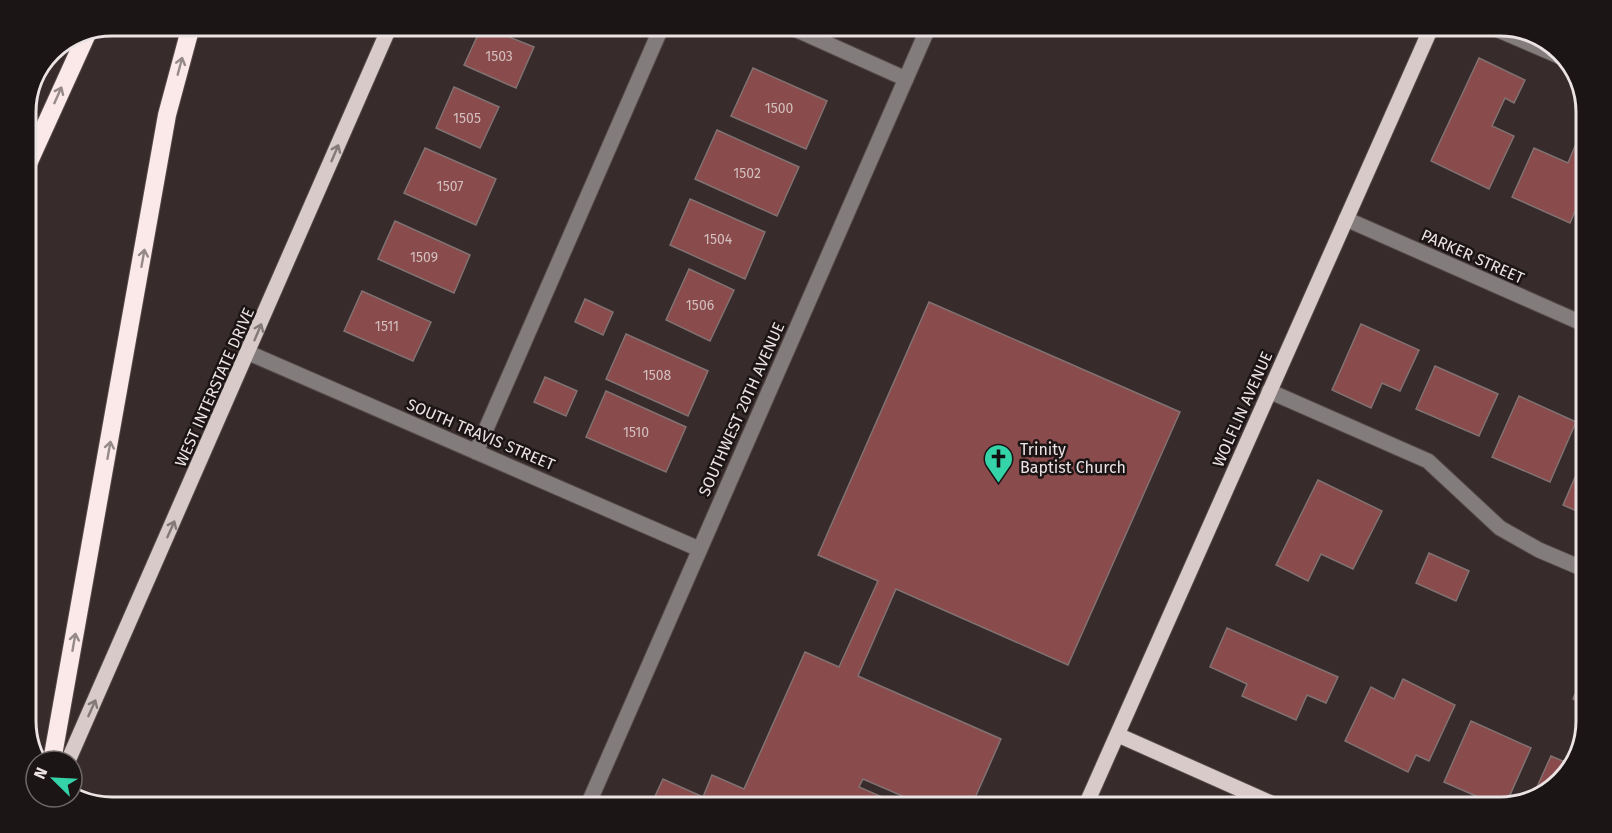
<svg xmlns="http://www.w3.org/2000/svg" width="1612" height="833" font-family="'Fira Sans',sans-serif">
	<rect width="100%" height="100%" fill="#382b2b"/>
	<g fill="#894b4c" stroke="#817271" stroke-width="1.5">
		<path d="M482,26L534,47L516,88L464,65Z"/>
		<path d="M1479,58L1525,80L1514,103L1505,98L1492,126L1514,136L1489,189L1431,161Z"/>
		<path d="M753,68L827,101L806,149L731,116Z"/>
		<path d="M454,87L499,107L480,148L436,128Z"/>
		<path d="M717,130L799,167L777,216L695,179Z"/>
		<path d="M1578,139L1586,143V186L1570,223L1512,197L1534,148L1568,163Z"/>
		<path d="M425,148L496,179L476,225L404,193Z"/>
		<path d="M690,199L765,232L745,279L670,245Z"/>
		<path d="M395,221L470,255L454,293L378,259Z"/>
		<path d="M689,269L734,290L710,341L666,320Z"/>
		<path d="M362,291L431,322L413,361L344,331Z"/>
		<path d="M585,299L613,312L603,335L575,322Z"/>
		<path d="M929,302L1180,412L1068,665L896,589L858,676L1001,739L971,807H928L863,779L859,787L905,807H650L663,779L703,797L712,775L744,789L805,652L839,667L878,581L818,555Z"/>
		<path d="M1361,324L1419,350L1400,391L1382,383L1371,408L1332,390Z"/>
		<path d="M626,334L708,371L688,416L606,379Z"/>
		<path d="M1435,366L1498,394L1479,436L1416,409Z"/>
		<path d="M545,377L577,391L566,416L534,402Z"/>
		<path d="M606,391L686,427L666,472L586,437Z"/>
		<path d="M1519,396L1576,422L1550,482L1492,457Z"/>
		<path d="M1586,452V515L1563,505Z"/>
		<path d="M1318,480L1382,511L1353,569L1321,554L1308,581L1276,565Z"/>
		<path d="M1429,553L1469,571L1456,601L1416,583Z"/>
		<path d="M1227,628L1338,677L1326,703L1307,695L1296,720L1242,696L1247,684L1210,667Z"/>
		<path d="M1586,669V706L1573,699Z"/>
		<path d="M1403,679L1455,705L1429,761L1416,755L1408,772L1345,741L1371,687L1394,699Z"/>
		<path d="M1471,721L1531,748L1505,806L1501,807L1444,782Z"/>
		<path d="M1551,756L1572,765L1548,793L1532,798Z"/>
	</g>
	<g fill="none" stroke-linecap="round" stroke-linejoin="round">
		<defs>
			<g id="minor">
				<path d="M788,26L906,79"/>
				<path d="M1489,26L1566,59"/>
				<path d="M1346,219L1586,325"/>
				<path d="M249,353L699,549"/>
				<path d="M1269,391L1428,461L1500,528L1539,550L1586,570"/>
				<path d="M476,452L662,26"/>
				<path d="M587,807L929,26"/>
			</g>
			<g id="major">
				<path d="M1118,735L1280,807"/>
				<path d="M68,761L390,26"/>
				<path d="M1085,807L1432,26"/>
			</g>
			<g id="highway">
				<path d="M26,168L86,36"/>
				<path d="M52,761L167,115L191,26"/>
			</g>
		</defs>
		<use href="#minor" stroke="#554949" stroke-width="17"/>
		<use href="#major" stroke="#554949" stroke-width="17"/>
		<use href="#highway" stroke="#554949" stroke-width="20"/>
		<use href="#minor" stroke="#837c7c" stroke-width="15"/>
		<use href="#major" stroke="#d8cac9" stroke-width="15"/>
		<use href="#highway" stroke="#fae9e8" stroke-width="18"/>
	</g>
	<defs><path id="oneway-shaft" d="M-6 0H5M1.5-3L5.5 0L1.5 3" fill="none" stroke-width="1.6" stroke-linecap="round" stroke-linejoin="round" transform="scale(1.5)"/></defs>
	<g stroke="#968a89">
		<use href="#oneway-shaft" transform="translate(180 66) rotate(-75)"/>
		<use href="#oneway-shaft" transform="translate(58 95) rotate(-66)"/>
		<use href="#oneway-shaft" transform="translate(143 258) rotate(-80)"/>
		<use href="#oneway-shaft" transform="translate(109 450) rotate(-80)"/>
		<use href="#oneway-shaft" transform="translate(74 642) rotate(-80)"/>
	</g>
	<g stroke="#837978">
		<use href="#oneway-shaft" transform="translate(335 153) rotate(-67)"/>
		<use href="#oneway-shaft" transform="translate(258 332) rotate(-67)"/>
		<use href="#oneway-shaft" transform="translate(171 529) rotate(-66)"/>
		<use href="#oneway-shaft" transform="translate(92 708) rotate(-66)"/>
	</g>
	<defs>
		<symbol id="church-pin" viewBox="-11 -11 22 30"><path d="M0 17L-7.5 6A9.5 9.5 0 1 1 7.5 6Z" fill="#34d4a8" stroke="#1b1515"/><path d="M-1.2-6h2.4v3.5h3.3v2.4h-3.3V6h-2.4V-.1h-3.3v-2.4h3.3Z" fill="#111"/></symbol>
	</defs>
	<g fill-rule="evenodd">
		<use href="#church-pin" x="982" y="442" width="33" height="45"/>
	</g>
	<g text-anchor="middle" stroke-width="5" stroke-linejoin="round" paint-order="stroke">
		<g font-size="14" fill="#d3bebe">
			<text x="499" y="61">1503</text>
			<text x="779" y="113">1500</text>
			<text x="467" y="123">1505</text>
			<text x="747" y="178">1502</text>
			<text x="450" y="191">1507</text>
			<text x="718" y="244">1504</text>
			<text x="424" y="262">1509</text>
			<text x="700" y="310">1506</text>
			<text x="387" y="331">1511</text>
			<text x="657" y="380">1508</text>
			<text x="636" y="437">1510</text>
		</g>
		<g font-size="16" fill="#ece4e4" stroke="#1b1515">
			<text transform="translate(1473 256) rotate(24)" y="6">PARKER STREET</text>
			<text transform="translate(214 387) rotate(-66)" y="6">WEST INTERSTATE DRIVE</text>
			<text transform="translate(741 409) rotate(-66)" y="6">SOUTHWEST 20TH AVENUE</text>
			<text transform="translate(1242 409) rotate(-66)" y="6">WOLFLIN AVENUE</text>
			<text transform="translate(481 434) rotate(23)" y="6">SOUTH TRAVIS STREET</text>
		</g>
		<g font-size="16" fill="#ece4e4" stroke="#1b1515" text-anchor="start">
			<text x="1020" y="455">Trinity<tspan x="1020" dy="18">Baptist Church</tspan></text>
		</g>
	</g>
	<path d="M0 0H1612V833H0ZM112 36H1500A76 76 0 0 1 1576 112V721A76 76 0 0 1 1500 797H112A76 76 0 0 1 36 721V112A76 76 0 0 1 112 36Z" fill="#1b1515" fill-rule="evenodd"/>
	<path fill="none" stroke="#ece4e4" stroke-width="3" d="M112 36H1500A76 76 0 0 1 1576 112V721A76 76 0 0 1 1500 797H112A76 76 0 0 1 36 721V112A76 76 0 0 1 112 36Z"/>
	<g transform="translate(54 779) rotate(294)"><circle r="28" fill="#1b1515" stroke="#6f6868" stroke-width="1.5"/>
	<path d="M0-4.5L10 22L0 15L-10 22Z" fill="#34d4a8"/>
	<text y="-9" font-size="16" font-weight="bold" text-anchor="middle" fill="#ece4e4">N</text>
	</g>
</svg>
